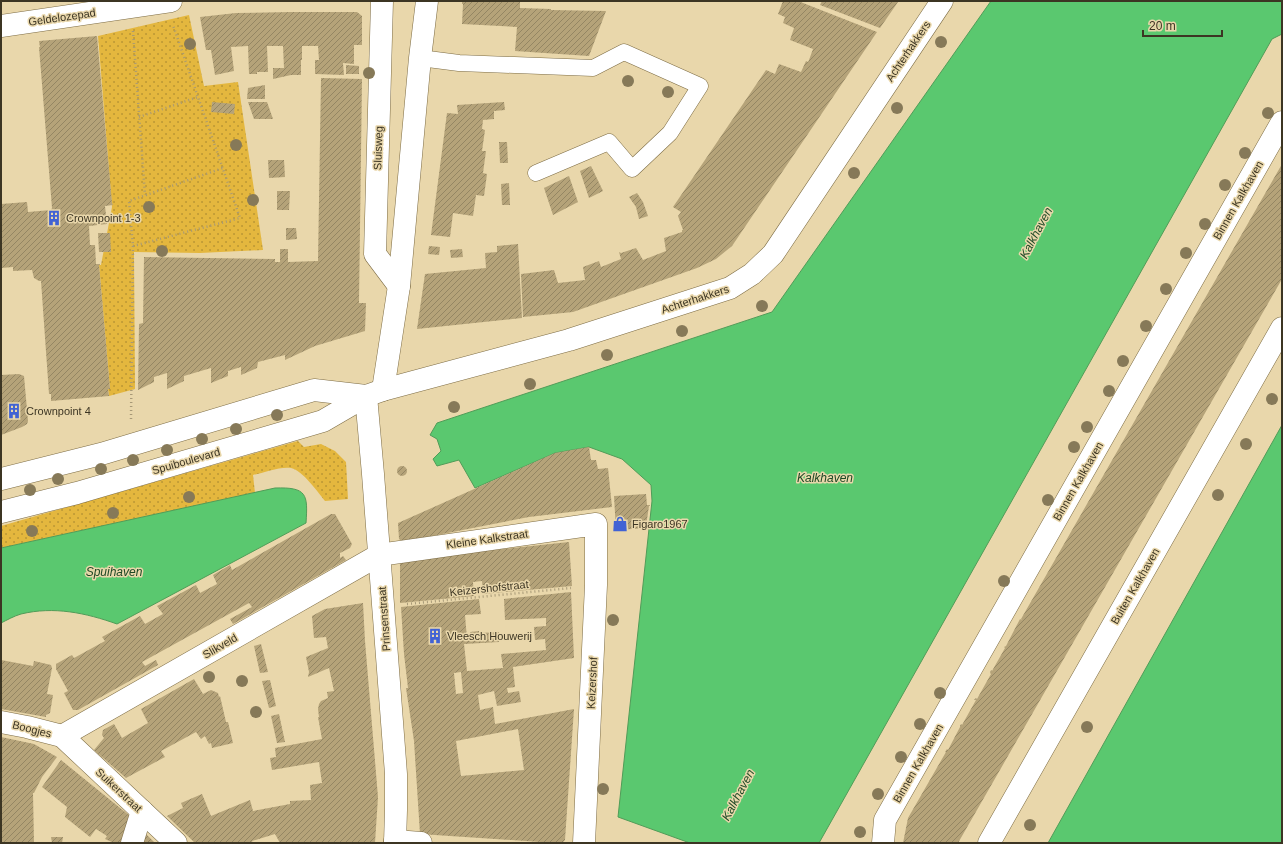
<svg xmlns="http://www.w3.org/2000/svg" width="1283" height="844" font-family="Arial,sans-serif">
	<defs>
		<pattern id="green-dots" width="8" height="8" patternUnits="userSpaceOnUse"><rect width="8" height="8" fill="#e4b73e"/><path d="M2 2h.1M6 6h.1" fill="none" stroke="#ba9634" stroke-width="1.8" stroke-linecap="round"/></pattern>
		<pattern id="building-hatch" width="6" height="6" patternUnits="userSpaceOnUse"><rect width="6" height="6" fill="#b5a379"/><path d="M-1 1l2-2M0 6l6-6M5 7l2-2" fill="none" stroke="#948663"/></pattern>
	</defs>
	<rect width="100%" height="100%" fill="#e9d7ab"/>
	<g fill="url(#green-dots)">
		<path d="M189,15L204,86L238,82L263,250L200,253L134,252L135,389L109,396L108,389H110L99,265H101L112,207L98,36Z"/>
		<path d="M298,441L304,447L321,444L335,451L346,462L348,499L325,501C317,491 303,471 291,468C281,466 263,473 253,475L255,493L1,548V526Z"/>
	</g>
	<g fill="#5ac86f" stroke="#519c58">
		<path d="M991,1H1282V34L1272,39L819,843H690L618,817L652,501L651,485L622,459L589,447L555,453L475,488L459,460L437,466L433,459L441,451L437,439L430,435L437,423L772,312Z"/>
		<path d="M1282,425V843H1048Z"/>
		<path d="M275,488C307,487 308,494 306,523L117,624C86,613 54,606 21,614C14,616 7,620 1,623V548Z"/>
	</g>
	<g fill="url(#building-hatch)" fill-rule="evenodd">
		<path d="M462,1H520V8L551,9V10L606,11L589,56L515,51L517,27L462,24L463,4H462Z"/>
		<path d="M783,1H798L877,32L732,246L716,259L697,268L573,312L523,317L521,274L554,270L558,283L585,280L583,267L599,261L601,267L621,259L619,252L621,253L636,248L643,260L666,251L664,238L682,232V230H683L678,216L681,212L673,207L766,70L775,74L779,64L801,72L806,61L808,62L809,60L813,49L790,40L794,28L783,23L785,17L778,14Z"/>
		<path d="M822,1H897L898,2L880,28L820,5Z"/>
		<path d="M291,12H357L362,16V45H354V64L343,63L344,75L315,74V60H319L318,46H302V60H301V75H291L273,79V68H284L283,46H267L268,72H257V74H249L248,46L231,47L234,71L215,75L211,50H206L200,17L236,13Z"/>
		<path d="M97,36L112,203L113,205L105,206L107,224L89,226L90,245H95L96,264H100V265H99L110,389H108L109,396L51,401V394H49L41,281H39L34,278L32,270L13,271V267L1,268V204L27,202L28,212L51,210L52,208L39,47H40L39,41Z"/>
		<path d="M346,65L359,66V74H346Z"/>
		<path d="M321,78L362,79L359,303H366L365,331L315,346L285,360V355L258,362L257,368L241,375V367L228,371V376L211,383V368L184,376V381L167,389V373L154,377V382L138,390L139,324L143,323L144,257L275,259V262H280V249H288V262L318,261Z"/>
		<path d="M265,85V99H247L248,88Z"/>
		<path d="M212,102L235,104L234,114L211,112Z"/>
		<path d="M248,102H267L273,119H254Z"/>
		<path d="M504,102L505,110L494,111V119L483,120L482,129L485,130L482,151H486L483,173L487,174L484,196L476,195L473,216L453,213L450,237L431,235L447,113L458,114L457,105Z"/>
		<path d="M499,142H507L508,163H500Z"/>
		<path d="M268,160H284L285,177L269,178Z"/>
		<path d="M1282,164V279L958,843H903L908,818L946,752H945L947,749L948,750L960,727V726L961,724L962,725L976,700H974L976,698L977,699L991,674L990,673L991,670L992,671L1005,648L1004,647L1006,646L1020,619L1022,620L1021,619Z"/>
		<path d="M591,166L603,191L589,198L580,171Z"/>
		<path d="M569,176L578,202L553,215L544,188Z"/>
		<path d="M509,183L510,205H502L501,184Z"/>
		<path d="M277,191H290L289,210H277Z"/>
		<path d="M637,193L643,202L648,216L639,219L636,207L629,197Z"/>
		<path d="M286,228H296L297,239L286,240Z"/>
		<path d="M98,233H110L111,252H99Z"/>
		<path d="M518,244L522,318L417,329L425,274L486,268L485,253L497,252V246Z"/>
		<path d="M429,246L440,247L439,255L428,254Z"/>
		<path d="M462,249L463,257L451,258L450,250Z"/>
		<path d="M19,374L24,376L28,421L27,424L22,427L1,435V375Z"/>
		<path d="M589,447L591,460H596L598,469L608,468L612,507L529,517L432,536L404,543L399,539L398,523L555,453Z"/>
		<circle cx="402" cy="471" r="5"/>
		<path d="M646,494L647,505H650V506H649L646,526H648V528L616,530L614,496Z"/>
		<path d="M331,514H335L352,544L350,548L340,553V558L343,556L346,560L233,624L230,619L252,607L249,603L142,662L145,666L156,660L158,665L78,710H73L64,693L68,691L56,669V664L72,655L74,658L105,641L102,637L140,616L145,624L163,614L157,606L196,585L200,593L217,584L213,575L230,565L232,570Z"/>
		<path d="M569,542L572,586L483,594L482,581L473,582L474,596L400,603V560Z"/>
		<path d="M571,592L574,658L513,667L515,687L507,688L508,693L519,691L521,702L497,706L494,691L478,695L480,710L493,707L495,724L574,709L565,840L562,843H555L420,834L414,741L406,688H408L404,654L401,607L479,599L481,614L465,615L467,639L471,638L470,632L479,631V633L499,632V642L464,644L467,671L503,668L501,654L546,650L545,639L535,640L534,627L546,626V618L505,620L504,599ZM461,672L463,693L456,694L454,673ZM518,729L524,770L461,776L456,741Z"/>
		<path d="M363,603L365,641L378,797L375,843H280L275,834L252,841L253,843H195L167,816L183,808L181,803L202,794L211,816L250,800L253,811L290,804V801L311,800L310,785L322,783L319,762L272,770L270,758L276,757L275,748L322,739L318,717H319L318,709L319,704L321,701L328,698L327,692L334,691L329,668L308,677L309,672L306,657L328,648L326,637L314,638L312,616L325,609Z"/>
		<path d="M261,644L268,672L260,673L254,646Z"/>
		<path d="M1,660L33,666L34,661L51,665L52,668L47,694L53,695L50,713L46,715V717L1,709Z"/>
		<path d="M194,679L203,694L211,690L218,693L219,697L220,696L226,722H228L233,743L212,748L211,743L209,744L205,736L201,739L196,732L161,751L165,757L126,778L94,750L104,738L102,735L103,730L114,724L122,738L148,723L141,709Z"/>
		<path d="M270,680L276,706L269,708L262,681Z"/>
		<path d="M279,714L285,742L277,743L271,716Z"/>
		<path d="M1,737L34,744L57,757L42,777L34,793H33L34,843H1Z"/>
		<path d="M61,760L130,816L122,843H114L105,839L107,836L96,829L90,837L65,817L67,807L42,787Z"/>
		<path d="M146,834L155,843H143Z"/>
		<path d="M51,837H63L62,843H52Z"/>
	</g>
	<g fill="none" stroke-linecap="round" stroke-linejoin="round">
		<defs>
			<path id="service" d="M420,58L459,63L593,68L624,52L700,86L670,133L632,169L609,142L536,173"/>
			<g id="minor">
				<path d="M382,1L375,254L399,286"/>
				<path d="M1,26L171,1"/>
				<path d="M383,390L399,286L420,58L427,1"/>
				<path d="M1,722L27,727L62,736L176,843"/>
				<path d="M62,736L379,555L596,524V585L584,843"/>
				<path d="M395,841L421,843"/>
				<path d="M132,843L142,811"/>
				<path d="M883,843L885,820L1282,122"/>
				<path d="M989,843L1282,328"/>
			</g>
			<g id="tertiary">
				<path d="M366,396L373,474L396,774V810L395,843"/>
				<path d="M1,479L101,454L314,390L366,396"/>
				<path d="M1,512L77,493L323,421L366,396L383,390L569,340L730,288L752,274L773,254L942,1"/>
			</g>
		</defs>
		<use href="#service" stroke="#7d6c44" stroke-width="17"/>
		<use href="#minor" stroke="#7d6c44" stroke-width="23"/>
		<use href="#tertiary" stroke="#7d6c44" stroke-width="23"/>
		<g stroke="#a79977" stroke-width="2.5" stroke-dasharray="1 3" stroke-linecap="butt">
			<path d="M133,31L145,195"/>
			<path d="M139,117L198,97"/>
			<path d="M133,246L240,218L173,25"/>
			<path d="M131,419L133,246L129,201L223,168"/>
			<path d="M407,604L571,588"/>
		</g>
		<use href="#service" stroke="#fff" stroke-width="16"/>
		<use href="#minor" stroke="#fff" stroke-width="22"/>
		<use href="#tertiary" stroke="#fff" stroke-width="22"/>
	</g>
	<g fill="#867958">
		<circle cx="941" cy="42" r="6"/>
		<circle cx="190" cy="44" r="6"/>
		<circle cx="369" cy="73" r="6"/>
		<circle cx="628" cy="81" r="6"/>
		<circle cx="668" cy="92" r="6"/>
		<circle cx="897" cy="108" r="6"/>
		<circle cx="1268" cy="113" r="6"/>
		<circle cx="236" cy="145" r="6"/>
		<circle cx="1245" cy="153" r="6"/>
		<circle cx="854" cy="173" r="6"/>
		<circle cx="1225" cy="185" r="6"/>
		<circle cx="253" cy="200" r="6"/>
		<circle cx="149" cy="207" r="6"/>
		<circle cx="1205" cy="224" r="6"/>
		<circle cx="162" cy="251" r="6"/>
		<circle cx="1186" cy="253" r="6"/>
		<circle cx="1166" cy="289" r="6"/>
		<circle cx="762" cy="306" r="6"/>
		<circle cx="1146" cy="326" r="6"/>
		<circle cx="682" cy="331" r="6"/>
		<circle cx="607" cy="355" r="6"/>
		<circle cx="1123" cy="361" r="6"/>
		<circle cx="530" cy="384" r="6"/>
		<circle cx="1109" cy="391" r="6"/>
		<circle cx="1272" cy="399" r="6"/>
		<circle cx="454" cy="407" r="6"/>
		<circle cx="277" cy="415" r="6"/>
		<circle cx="1087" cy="427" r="6"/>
		<circle cx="236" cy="429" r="6"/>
		<circle cx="202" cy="439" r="6"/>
		<circle cx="1246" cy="444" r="6"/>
		<circle cx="1074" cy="447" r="6"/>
		<circle cx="167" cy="450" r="6"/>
		<circle cx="133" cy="460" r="6"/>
		<circle cx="101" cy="469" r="6"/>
		<circle cx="58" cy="479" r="6"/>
		<circle cx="30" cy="490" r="6"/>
		<circle cx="1218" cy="495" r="6"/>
		<circle cx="189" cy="497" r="6"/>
		<circle cx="1048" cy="500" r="6"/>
		<circle cx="113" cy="513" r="6"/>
		<circle cx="32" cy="531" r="6"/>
		<circle cx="1004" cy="581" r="6"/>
		<circle cx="613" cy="620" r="6"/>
		<circle cx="209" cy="677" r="6"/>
		<circle cx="242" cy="681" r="6"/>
		<circle cx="940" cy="693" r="6"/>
		<circle cx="256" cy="712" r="6"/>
		<circle cx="920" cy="724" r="6"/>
		<circle cx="1087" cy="727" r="6"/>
		<circle cx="901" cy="757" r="6"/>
		<circle cx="603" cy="789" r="6"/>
		<circle cx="878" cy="794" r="6"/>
		<circle cx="1030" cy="825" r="6"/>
		<circle cx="860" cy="832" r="6"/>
	</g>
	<defs>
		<symbol id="building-bare" viewBox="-9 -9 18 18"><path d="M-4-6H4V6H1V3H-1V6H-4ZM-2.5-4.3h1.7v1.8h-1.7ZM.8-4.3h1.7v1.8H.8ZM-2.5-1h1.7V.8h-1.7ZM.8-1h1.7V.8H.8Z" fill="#4162d4" stroke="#e9d7ab" stroke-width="2.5" paint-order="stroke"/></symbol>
		<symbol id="shop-bare" viewBox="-9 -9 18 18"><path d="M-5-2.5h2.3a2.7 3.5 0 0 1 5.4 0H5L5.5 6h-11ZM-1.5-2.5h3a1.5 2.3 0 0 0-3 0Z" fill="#4162d4" stroke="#e9d7ab" stroke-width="2.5" paint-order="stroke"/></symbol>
	</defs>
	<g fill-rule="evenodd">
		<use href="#building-bare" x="43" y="207" width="22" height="22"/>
		<use href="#building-bare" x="3" y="400" width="22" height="22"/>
		<use href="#shop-bare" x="609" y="513" width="22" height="22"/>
		<use href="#building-bare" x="424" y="625" width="22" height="22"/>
	</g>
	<g text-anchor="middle" stroke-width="3" stroke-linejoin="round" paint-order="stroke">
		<g font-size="11" fill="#3c3523" stroke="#e9d7ab">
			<text transform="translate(62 17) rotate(-8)" y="4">Geldelozepad</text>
			<text transform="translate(908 51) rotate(-56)" y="4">Achterhakkers</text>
			<text transform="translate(378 148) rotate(-88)" y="4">Sluisweg</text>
			<text transform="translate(1238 200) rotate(-60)" y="4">Binnen Kalkhaven</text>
			<text transform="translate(695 299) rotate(-18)" y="4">Achterhakkers</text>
			<text transform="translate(186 461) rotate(-16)" y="4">Spuiboulevard</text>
			<text transform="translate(1078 481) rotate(-60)" y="4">Binnen Kalkhaven</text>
			<text transform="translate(487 539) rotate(-8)" y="4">Kleine Kalkstraat</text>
			<text transform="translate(1135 586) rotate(-60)" y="4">Buiten Kalkhaven</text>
			<text transform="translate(489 588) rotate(-6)" y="4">Keizershofstraat</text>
			<text transform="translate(384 619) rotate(-94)" y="4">Prinsenstraat</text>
			<text transform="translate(220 646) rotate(-30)" y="4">Slikveld</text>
			<text transform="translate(592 683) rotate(-87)" y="4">Keizershof</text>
			<text transform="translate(32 729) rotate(14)" y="4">Boogjes</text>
			<text transform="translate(918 763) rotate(-60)" y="4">Binnen Kalkhaven</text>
			<text transform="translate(119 790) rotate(43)" y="4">Suikerstraat</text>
		</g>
		<g font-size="11" fill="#3c3523" stroke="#e9d7ab" text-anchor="start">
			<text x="66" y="222">Crownpoint 1-3</text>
			<text x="26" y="415">Crownpoint 4</text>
			<text x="632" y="528">Figaro1967</text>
			<text x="447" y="640">Vleesch Houwerij</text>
		</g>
		<g font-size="12" font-style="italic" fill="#1d4825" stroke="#e9d7ab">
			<text transform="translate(1036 233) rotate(-62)" y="4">Kalkhaven</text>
			<text x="825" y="482">Kalkhaven</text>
			<text x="114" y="576">Spuihaven</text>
			<text transform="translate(738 795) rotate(-62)" y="4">Kalkhaven</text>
		</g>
	</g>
	<rect width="1283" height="844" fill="none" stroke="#3c3523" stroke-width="4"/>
	<path d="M1143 30v6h79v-6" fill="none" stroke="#3c3523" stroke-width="2"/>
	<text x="1149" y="30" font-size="12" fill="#3c3523" stroke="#e9d7ab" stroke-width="3" paint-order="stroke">20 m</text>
</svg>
